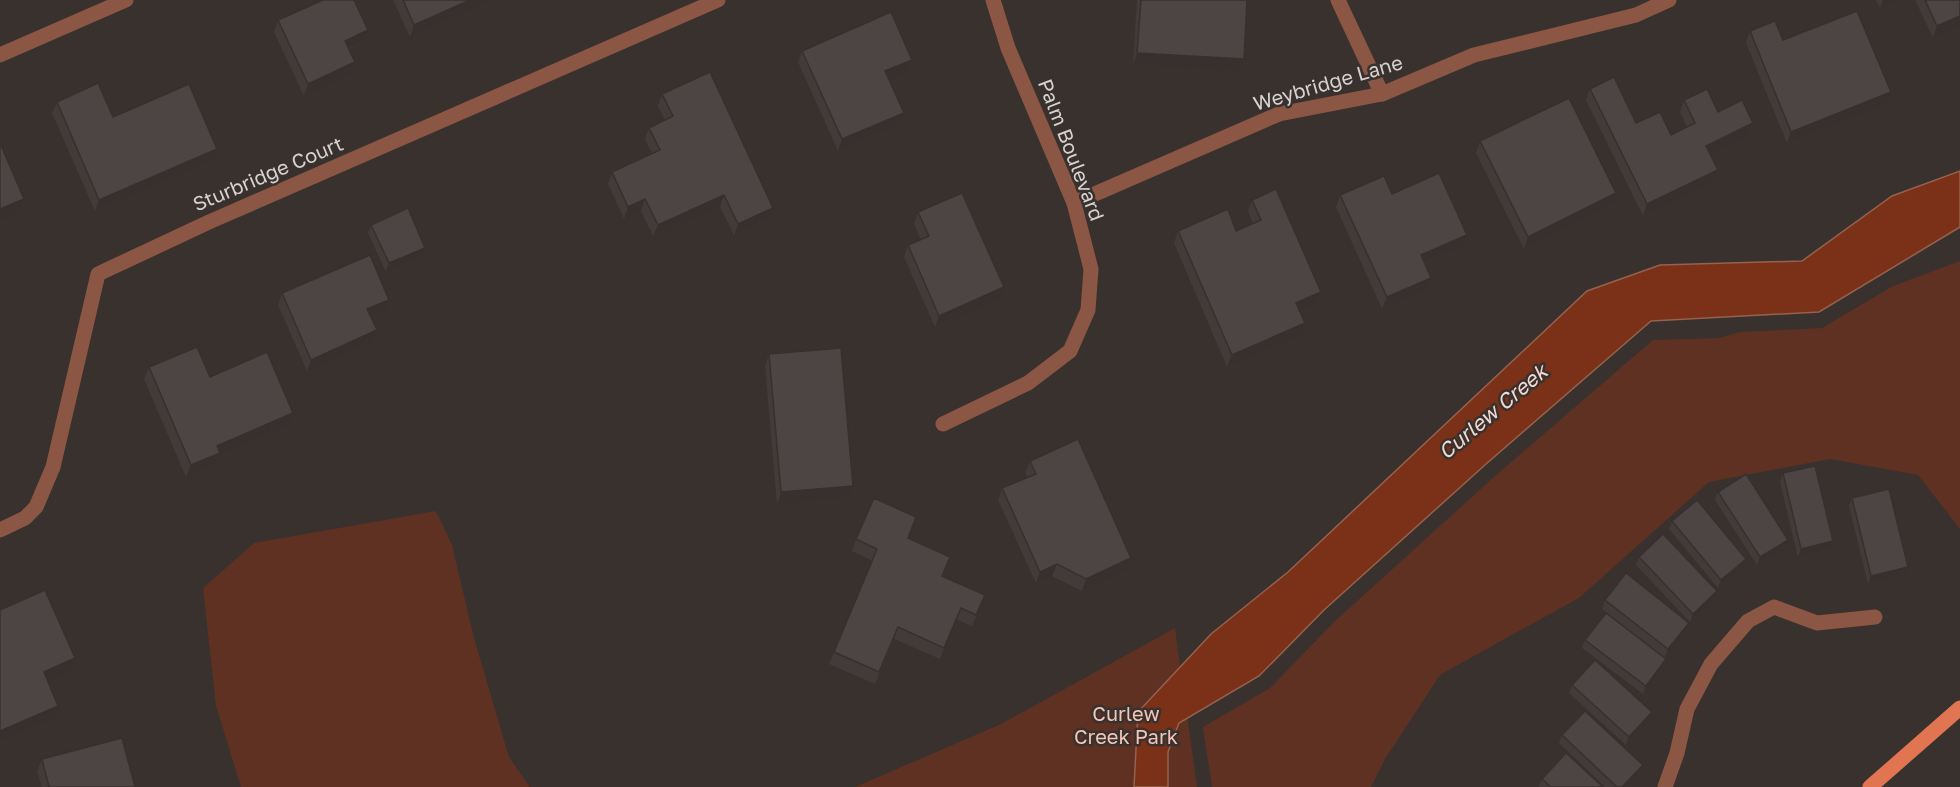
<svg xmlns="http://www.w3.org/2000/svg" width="1960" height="787" font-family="'Golos Text',sans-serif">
	<rect width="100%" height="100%" fill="#38312e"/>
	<g fill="#5e3123">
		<path d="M1960,261V529L1918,475L1830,459L1709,482L1579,598L1440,675L1385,759L1371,787H1212L1203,727L1270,688L1334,622L1495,476L1653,340L1719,338L1740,332L1822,328L1893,286Z"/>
		<path d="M436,511L452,545L474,638L509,757L530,787H241L216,706L203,588L254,543Z"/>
		<path d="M1175,628L1197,787H855L1001,724Z"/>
	</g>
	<path fill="#7b3117" stroke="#96614e" stroke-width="1.5" d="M1960,171V227L1819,312L1651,321L1486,464L1324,610L1259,676L1179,723L1168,752V787H1134L1138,712L1211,634L1288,572L1587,291L1660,265L1802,261L1892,196Z"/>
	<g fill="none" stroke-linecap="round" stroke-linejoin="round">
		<g stroke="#8c5644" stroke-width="15">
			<path d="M1338,0L1382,94"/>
			<path d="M0,55L126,0"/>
			<path d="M1074,203L1279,114L1382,94L1474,55L1636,15L1669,0"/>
			<path d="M943,424L1028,383L1070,351L1088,310L1091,269L1074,203L1008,48L993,0"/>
			<path d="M0,530L25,518L36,507L53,467L98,274L209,222L718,0"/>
			<path d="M1665,787L1677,753L1687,709L1711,664L1748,621L1774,607L1817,623L1875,617"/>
		</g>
		<path stroke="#e17451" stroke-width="15" d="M1870,787L1960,708"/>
	</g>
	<g fill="#423b3a">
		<path d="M393,0H491L410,37Z"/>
		<path d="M1137,0H1247L1239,71L1133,65Z"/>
		<path d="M1876,0H1898L1880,8Z"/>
		<path d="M1915,0H1960V25L1933,38Z"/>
		<path d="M278,20L368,30L364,41L349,49L355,62L351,74L304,96L274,32Z"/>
		<path d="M1750,31L1783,40L1891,92L1887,104L1787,143L1746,43Z"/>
		<path d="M802,51L908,71L889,79L899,124L838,151L798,62Z"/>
		<path d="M1590,89L1636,123L1671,135L1687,127L1680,112L1684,100L1753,123L1749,135L1710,154L1718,170L1714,181L1643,216L1586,100Z"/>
		<path d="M662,94L773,208L769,219L734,235L720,207L653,236L641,211L624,219L608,184L612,172L652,154L645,139L649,128L665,120L658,106Z"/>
		<path d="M57,102L213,160L95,211L52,113Z"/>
		<path d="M1480,141L1612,205L1524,249L1476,153Z"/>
		<path d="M1392,194L1467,235L1463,246L1425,264L1427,289L1382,309L1336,207L1340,195Z"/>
		<path d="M1252,200L1321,292L1317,304L1300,311L1301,335L1227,367L1174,243L1178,231H1236L1253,224L1248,211Z"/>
		<path d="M918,212L1004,287L1000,299L935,327L904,257L908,245L921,240L914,224Z"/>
		<path d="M371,225L422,256L386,272L368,233Z"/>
		<path d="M282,293L385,311L371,317L377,330L373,342L307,371L278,305Z"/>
		<path d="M769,354L849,497L777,504L765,366Z"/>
		<path d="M149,367L210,377L289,425L219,455L215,464L186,477L144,379Z"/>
		<path d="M1030,461L1127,570L1082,591L1052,576L1036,583L998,500L1002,488L1028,477L1025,473Z"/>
		<path d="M1783,473L1833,541L1830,549L1798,557L1780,482Z"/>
		<path d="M1718,492L1785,548L1757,565L1715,500Z"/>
		<path d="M1852,498L1908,567L1905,575L1868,584L1849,506Z"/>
		<path d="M1672,521L1743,567L1718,588L1669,529Z"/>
		<path d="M908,538L946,569L943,576L985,595L972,626L956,619L940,659L894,639L875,684L829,664L873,561L852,551L856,539Z"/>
		<path d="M1639,557L1714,599L1690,622L1636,565Z"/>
		<path d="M1605,600L1689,623L1686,631L1665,658L1666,659L1663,667L1643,694L1582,648L1585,640L1664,657L1602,609Z"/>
		<path d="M1572,685L1652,712L1649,720L1626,745L1569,693Z"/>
		<path d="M1562,735L1643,765L1640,773L1627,787H1605L1559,743Z"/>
		<path d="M42,759L135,787H42L37,771Z"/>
		<path d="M1542,779L1603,787H1539Z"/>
	</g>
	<g fill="#36302f">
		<path d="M470,0H491L410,37L414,25Z"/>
		<path d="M1883,0H1898L1880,8Z"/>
		<path d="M1960,16V25L1933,38L1937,26Z"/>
		<path d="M368,30L364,41L341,52L345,41Z"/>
		<path d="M1137,53L1244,59L1239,71L1133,65Z"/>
		<path d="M912,60L908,71L881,83L885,71Z"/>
		<path d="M355,62L351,74L304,96L308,84Z"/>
		<path d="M1891,92L1887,104L1787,143L1791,132Z"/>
		<path d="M904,113L899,124L838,151L842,139Z"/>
		<path d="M1753,123L1749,135L1702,158L1706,146Z"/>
		<path d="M217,149L213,160L95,211L99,200Z"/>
		<path d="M1718,170L1714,181L1643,216L1647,204Z"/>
		<path d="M1616,193L1612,205L1524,249L1528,237Z"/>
		<path d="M724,195L720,207L653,236L658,225Z"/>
		<path d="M24,199L20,211L0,219V209Z"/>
		<path d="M645,199L641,211L624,219L628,207Z"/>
		<path d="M773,208L769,219L734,235L738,224Z"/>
		<path d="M1467,235L1463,246L1417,267L1421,255Z"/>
		<path d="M425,248L422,256L386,272L389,263Z"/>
		<path d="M1431,278L1427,289L1382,309L1387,297Z"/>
		<path d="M1004,287L1000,299L935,327L939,316Z"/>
		<path d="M1321,292L1317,304L1292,314L1296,303Z"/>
		<path d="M389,300L385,311L363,321L367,309Z"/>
		<path d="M1305,323L1301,335L1227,367L1232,355Z"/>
		<path d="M377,330L373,342L307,371L311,360Z"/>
		<path d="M293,413L289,425L219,455L215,464L186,477L191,465L217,446Z"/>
		<path d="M853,486L849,497L777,504L781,492Z"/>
		<path d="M1788,540L1785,548L1757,565L1760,557Z"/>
		<path d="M1833,541L1830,549L1798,557L1801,549Z"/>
		<path d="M1131,558L1127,570L1082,591L1086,579Z"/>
		<path d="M1746,559L1743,567L1718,588L1721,580Z"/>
		<path d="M1057,564L1052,576L1036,583L1040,572Z"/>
		<path d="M1908,567L1905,575L1868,584L1871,576Z"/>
		<path d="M1717,591L1714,599L1690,622L1693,614Z"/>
		<path d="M1689,623L1686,631L1665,658L1668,649Z"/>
		<path d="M75,658L71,670L39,684L44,672Z"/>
		<path d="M1666,659L1663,667L1643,694L1646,686Z"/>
		<path d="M58,706L54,717L0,740V731Z"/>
		<path d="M1652,712L1649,720L1626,745L1629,737Z"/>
		<path d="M1643,765L1640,773L1627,787H1622Z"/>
	</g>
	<g fill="#4d4543" stroke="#36302f" stroke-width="1.5">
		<path d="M323,0H354L368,30L345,41L355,62L308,84L278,20Z"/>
		<path d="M403,0H470L414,25Z"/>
		<path d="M1141,0H1247L1244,59L1137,53Z"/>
		<path d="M1925,0H1960V16L1937,26Z"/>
		<path d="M1857,11L1891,92L1791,132L1750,31L1775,21L1783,40Z"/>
		<path d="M891,12L912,60L885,71L904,113L842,139L802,51Z"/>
		<path d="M710,72L773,208L738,224L724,195L658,225L645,199L628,207L612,172L660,150L649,128L673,116L662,94Z"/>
		<path d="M1614,77L1636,123L1660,112L1671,135L1695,123L1684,100L1707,89L1718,112L1742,100L1753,123L1706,146L1718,170L1647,204L1590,89Z"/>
		<path d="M98,83L113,117L189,84L217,149L99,200L57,102Z"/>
		<path d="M1569,98L1616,193L1528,237L1480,141Z"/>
		<path d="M0,143L24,199L0,209Z"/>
		<path d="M1439,173L1467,235L1421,255L1431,278L1387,297L1340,195L1384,176L1392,194Z"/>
		<path d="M1276,189L1321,292L1296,303L1305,323L1232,355L1178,231L1228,209L1236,231L1261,220L1252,200Z"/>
		<path d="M962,193L1004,287L939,316L908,245L929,236L918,212Z"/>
		<path d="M408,208L425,248L389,263L371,225Z"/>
		<path d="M370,255L389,300L367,309L377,330L311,360L282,293Z"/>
		<path d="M197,347L210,377L267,352L293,413L217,446L220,453L191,465L149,367Z"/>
		<path d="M841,348L853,486L781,492L769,354Z"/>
		<path d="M1078,439L1131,558L1086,579L1057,564L1040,572L1002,488L1036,474L1030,461Z"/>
		<path d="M1815,466L1833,541L1801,549L1783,473Z"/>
		<path d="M1746,474L1788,540L1760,557L1718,492Z"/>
		<path d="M1889,489L1908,567L1871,576L1852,498Z"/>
		<path d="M874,498L916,517L908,538L950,557L942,576L985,595L976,615L961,608L944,648L898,627L879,672L834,652L877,549L856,539Z"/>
		<path d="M1697,500L1746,559L1721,580L1672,521Z"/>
		<path d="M1663,534L1717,591L1693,614L1639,557Z"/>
		<path d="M1626,573L1689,623L1668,649L1605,600Z"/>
		<path d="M45,590L75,658L44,672L58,706L0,731V610Z"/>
		<path d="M1606,613L1666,659L1646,686L1585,640Z"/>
		<path d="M1595,660L1652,712L1629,737L1572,685Z"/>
		<path d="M1585,711L1643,765L1622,787H1617L1562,735Z"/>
		<path d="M122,738L135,787H49L42,759Z"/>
		<path d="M1566,753L1603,787H1551L1542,779Z"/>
	</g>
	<g text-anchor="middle" stroke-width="5" stroke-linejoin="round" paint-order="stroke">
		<g font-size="20" fill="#d6d2d0" stroke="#38312e">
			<text transform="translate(1328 83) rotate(-16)" y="7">Weybridge Lane</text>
			<text transform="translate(1071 150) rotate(69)" y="7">Palm Boulevard</text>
			<text transform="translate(268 174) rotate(-23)" y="7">Sturbridge Court</text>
		</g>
		<g font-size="20" fill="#f3c5b7" stroke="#38312e">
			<text x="1126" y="721">Curlew<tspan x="1126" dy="23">Creek Park</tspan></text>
		</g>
		<g font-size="21" font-style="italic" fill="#f1d9d2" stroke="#38312e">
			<text transform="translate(1493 412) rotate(-40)" y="7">Curlew Creek</text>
		</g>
	</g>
</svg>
